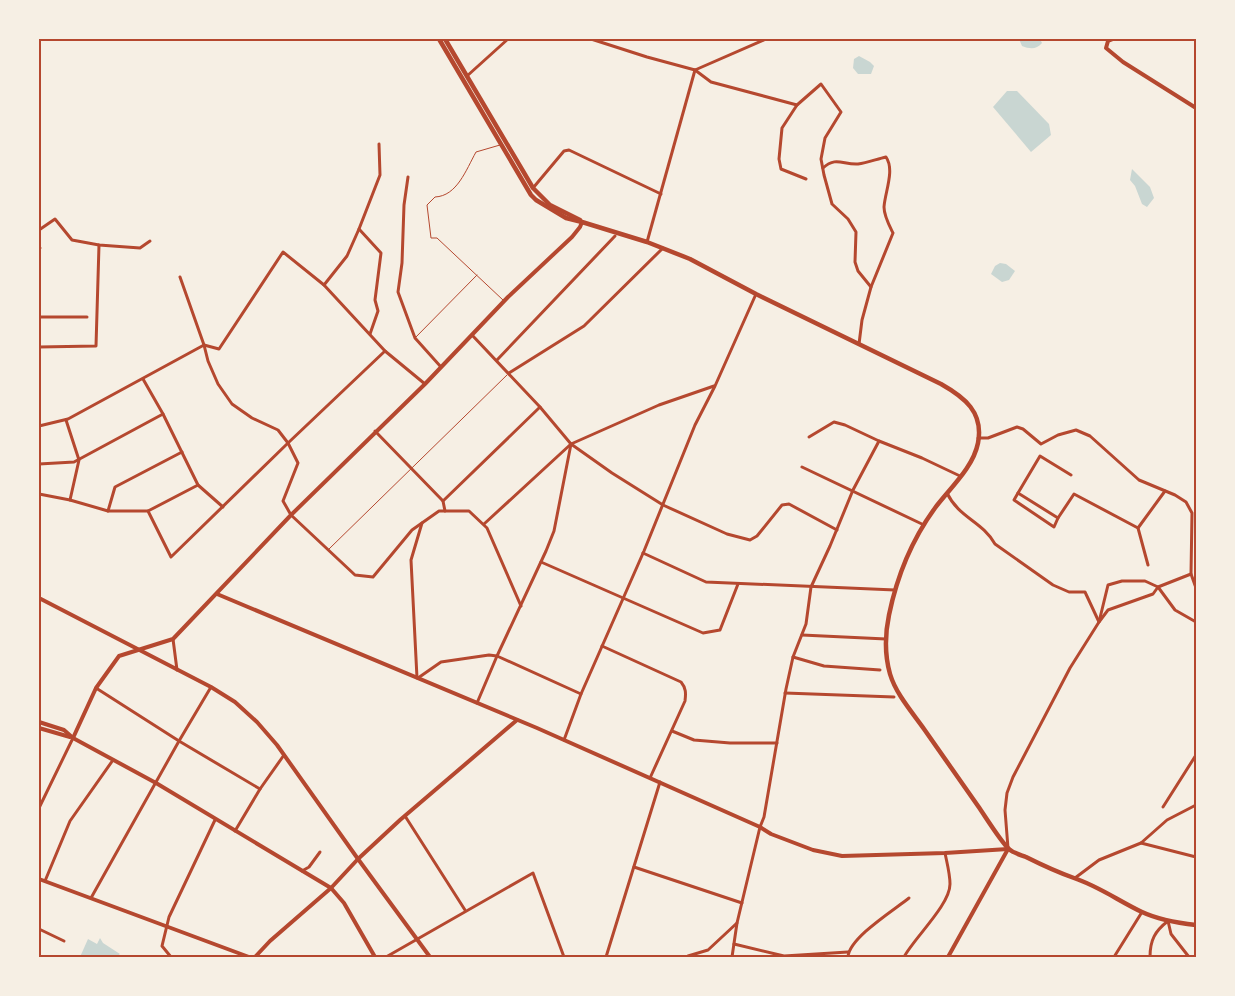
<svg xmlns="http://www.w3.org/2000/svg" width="1235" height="996" font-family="'Varela Round',sans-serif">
	<rect width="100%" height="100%" fill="#f6efe4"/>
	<g fill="#c9d6d2">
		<path d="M1019,39H1040L1042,43C1036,50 1030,49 1022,46Z"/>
		<path d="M859,56L870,62L874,66L871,74H858L853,68L854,59Z"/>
		<path d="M1007,91H1017L1049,124L1051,135L1031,152L993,107Z"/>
		<path d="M1132,169L1150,187L1154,198L1147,207L1142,204L1135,186L1130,180Z"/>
		<path d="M1000,263L1006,264L1015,271L1009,280L1002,282L991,274L995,266Z"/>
		<path d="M100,938L103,943L120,954L116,957H80L88,939L97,944Z"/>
	</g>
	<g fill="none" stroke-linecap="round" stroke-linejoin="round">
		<g stroke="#b5482f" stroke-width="1">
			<path d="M500,145L476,152C466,170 457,196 435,197L427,205L431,238H437L503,300"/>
			<path d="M415,338L477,275"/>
			<path d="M329,549L507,375"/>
		</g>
		<g stroke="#b5482f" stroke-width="3">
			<path d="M591,39L647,57L695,70L711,82L797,105L782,128L779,159L781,169L806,179"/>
			<path d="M695,70L766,39"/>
			<path d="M467,76L508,39"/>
			<path d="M797,105L821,84L841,112L825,138L821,159L824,175L832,204L848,219L856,232L855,262L858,271L871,287L862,320L859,344"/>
			<path d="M823,168C836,156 843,165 858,164C867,163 877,159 886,157C895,170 885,192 884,207C884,216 889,225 893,233L871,287"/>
			<path d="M408,177L404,205L402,263L398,292L415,338L441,367"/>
			<path d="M533,188L564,151L569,150L661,194"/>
			<path d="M359,229L381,253L375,300L378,311L370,334"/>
			<path d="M39,230L55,219L72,240L99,245L140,248L150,241"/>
			<path d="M647,242L695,70"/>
			<path d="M39,249L40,248"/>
			<path d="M180,277L204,345L208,361L218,384L232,404L252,418L278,430L288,443L298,463L283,501L291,515L355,575L373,577L412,530L439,511H469L487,528L521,606"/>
			<path d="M324,285L347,256L359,229L380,175L379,144"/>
			<path d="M39,317H87"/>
			<path d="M472,335L540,407L571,444L612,473L663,505L727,534L750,540L757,536L782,505L789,504L837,530"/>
			<path d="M39,347L96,346L99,245"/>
			<path d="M497,360L615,236"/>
			<path d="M509,373L584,326L663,248"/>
			<path d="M143,379L163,414L198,485L223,507"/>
			<path d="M66,420L79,460L70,500"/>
			<path d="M39,426L68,419L204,345L219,349L283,252L324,285L385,351L425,384"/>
			<path d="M375,431L443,501"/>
			<path d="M809,437L834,422L845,425L879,441L922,458L960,476"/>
			<path d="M978,438H988L1017,427L1023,429L1041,444L1058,435L1076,430L1090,436L1139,480L1175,495L1186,502L1192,513L1191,574L1196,588"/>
			<path d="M39,464L74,462L163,414"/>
			<path d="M802,467L924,525"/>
			<path d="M1071,475L1040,456L1018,493L1058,518L1074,494L1138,528L1148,565"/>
			<path d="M947,493C959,518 982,521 995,544L1053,585L1069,592H1085L1099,622L1108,610L1153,594L1158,587L1191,574"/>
			<path d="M1018,493L1014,500L1054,527L1058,518"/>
			<path d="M39,494L70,500L108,511H148L171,557L288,443L385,351"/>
			<path d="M108,511L115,487L182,452"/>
			<path d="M148,511L198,485"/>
			<path d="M445,511L443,501L540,407"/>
			<path d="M484,524L571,444L659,405L714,386"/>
			<path d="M1138,528L1165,491"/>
			<path d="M643,553L706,582L895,590"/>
			<path d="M541,562L703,633L720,630L738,584"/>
			<path d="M802,635L886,639"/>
			<path d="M173,639L177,670"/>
			<path d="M602,646L681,682C686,688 686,693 685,701L650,778"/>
			<path d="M793,657L824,666L880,670"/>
			<path d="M417,678L411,560L422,523"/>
			<path d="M418,678L441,662L489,655L497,656L581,694"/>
			<path d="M96,688L179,741L260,789"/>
			<path d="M785,693L894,697"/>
			<path d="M477,703L497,656L546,551L554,531L571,444"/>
			<path d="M672,731L694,740L730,743H777"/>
			<path d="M564,740L581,694L644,551L695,425L715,386L756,294"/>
			<path d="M1163,807L1196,755"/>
			<path d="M39,808L73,738"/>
			<path d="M405,816L465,910"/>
			<path d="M235,831L260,789L284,755"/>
			<path d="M1141,843L1196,857"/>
			<path d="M1008,848L1005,810L1007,793L1013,777L1070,668L1099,622L1108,585L1122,581H1145L1158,587L1175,610L1196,622"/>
			<path d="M634,867L742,903"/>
			<path d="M302,871L309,867L320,852"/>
			<path d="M1075,878L1099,860L1141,843L1167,820L1196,805"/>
			<path d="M45,881L70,821L113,760"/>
			<path d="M91,898L179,741L211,687"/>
			<path d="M39,929L64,941"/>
			<path d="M734,944L784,956L848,952"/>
			<path d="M171,957L162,946L169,917L215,820"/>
			<path d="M386,957L533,873L564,957"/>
			<path d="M606,957L660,782"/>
			<path d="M688,957V956L708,950L737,923"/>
			<path d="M732,957L737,923L760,827L764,817L786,689L793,657L806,624L811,587L830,546L853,490L879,441"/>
			<path d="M848,957C849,938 894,910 909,898"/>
			<path d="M904,957C914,938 950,905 950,884C950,874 947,863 945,853"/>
			<path d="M1114,957L1142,912"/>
			<path d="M1150,957C1150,940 1155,931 1168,921L1171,934L1189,957"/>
		</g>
		<g stroke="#b5482f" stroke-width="4">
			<path d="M1113,39L1108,41L1106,48L1123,62L1196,108"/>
			<path d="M217,594L537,728L760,827L771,834L813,850L842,856L945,853L1008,849"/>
			<path d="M39,598L211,687L235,702L257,722L277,745L358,859L430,957"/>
			<path d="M39,722L64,730L73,738L156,783L331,888L344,903L375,957"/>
			<path d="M39,728L70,737"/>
			<path d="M73,738L96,688L119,656L173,639L291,515L425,384L508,297L572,237L580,227L582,222"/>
			<path d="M39,879L249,957"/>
			<path d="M255,957L270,941L331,888L358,859L400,820L517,720"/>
			<path d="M948,957L1008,849"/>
		</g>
		<g stroke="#b5482f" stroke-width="4.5">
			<path d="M439,39L531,195L536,200L566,218L582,222L647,242L690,259L756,294L941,384C964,397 984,412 978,443C973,468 950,488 935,508C911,541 897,576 889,615C885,634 885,656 890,674C896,694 912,712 924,729C942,755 960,780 978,806C985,816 1001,842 1009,849C1013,853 1021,855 1026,857C1042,865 1057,872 1074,878C1098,886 1119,901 1142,912C1159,920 1178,923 1196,925"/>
			<path d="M445,39L533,188L550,205L580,220"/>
		</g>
	</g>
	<rect width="1235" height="996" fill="none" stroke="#f6efe4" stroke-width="80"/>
	<rect x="40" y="40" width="1155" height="916" fill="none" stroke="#b5482f" stroke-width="2"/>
</svg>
